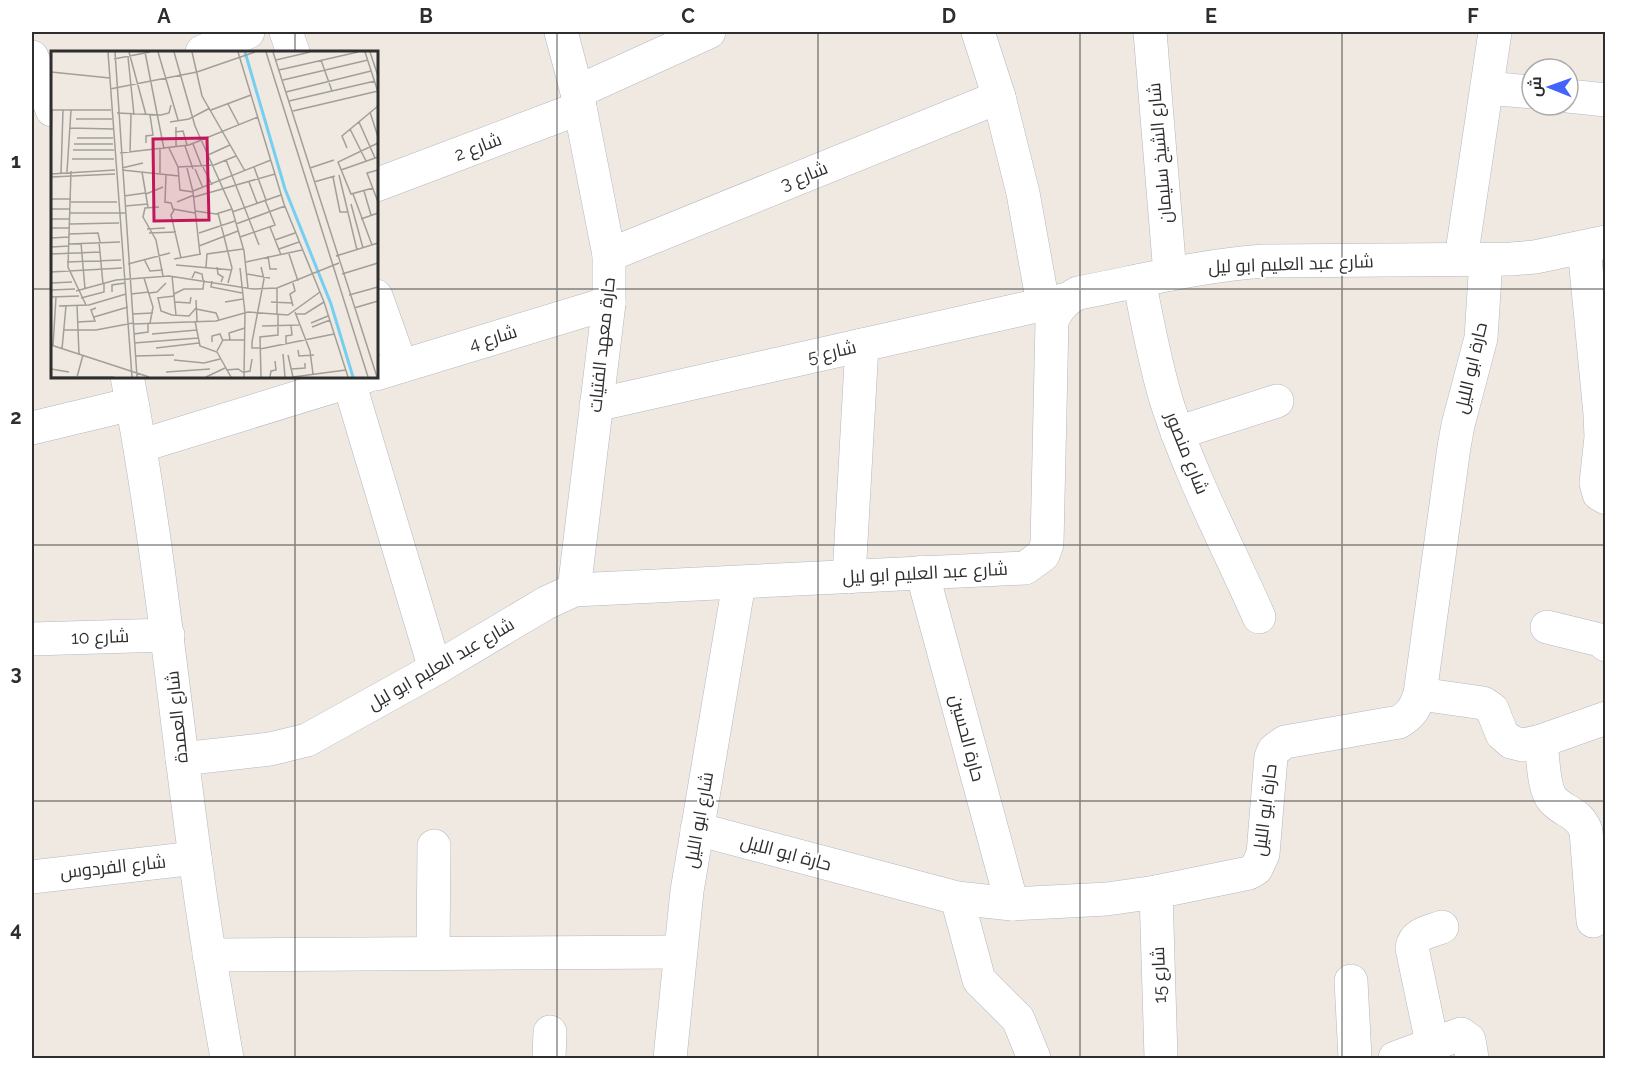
<svg xmlns="http://www.w3.org/2000/svg" width="1637" height="1090" font-family="Raleway,Cairo,sans-serif">
	<rect width="100%" height="100%" fill="#efe9e1"/>
	<g fill="none" stroke-linecap="round" stroke-linejoin="round">
		<defs>
			<g id="street">
				<path d="M286,32L293,52"/>
				<path d="M561,32L577,92L609,255V303L574,590"/>
				<path d="M978,32L999,97L1023,193L1043,304"/>
				<path d="M1150,32L1170,274"/>
				<path d="M202,52L248,32"/>
				<path d="M32,57L52,110"/>
				<path d="M1487,88L1532,92"/>
				<path d="M577,92L709,32"/>
				<path d="M1568,96L1606,100"/>
				<path d="M376,185L580,108"/>
				<path d="M1584,247L1600,414L1601,437L1596,483L1599,494L1606,498"/>
				<path d="M609,255L999,97"/>
				<path d="M1461,259L1495,32"/>
				<path d="M1139,281C1148,323 1155,366 1168,406C1192,479 1228,547 1259,617"/>
				<path d="M376,296L401,366"/>
				<path d="M376,374L609,303"/>
				<path d="M127,376C158,536 173,697 195,857C204,924 215,991 227,1058"/>
				<path d="M349,382L435,669"/>
				<path d="M596,405L1067,299"/>
				<path d="M32,428L132,404"/>
				<path d="M1177,433L1277,401"/>
				<path d="M140,446L367,376"/>
				<path d="M922,572L1012,904"/>
				<path d="M849,577L862,345"/>
				<path d="M1547,627L1600,640L1606,645"/>
				<path d="M32,639L168,635"/>
				<path d="M1420,694L1483,703L1492,709L1502,734L1511,742L1523,745L1541,741L1606,718"/>
				<path d="M1541,741C1543,756 1543,789 1553,800C1565,813 1579,812 1586,831L1593,921"/>
				<path d="M182,759L270,749L307,740L435,669L546,603L574,590L1025,568L1043,555L1047,544L1052,321C1058,307 1065,300 1078,293C1141,281 1202,265 1265,261L1511,259L1535,257L1606,242"/>
				<path d="M697,829L957,898L1012,904L1107,899L1156,892L1249,873L1256,869L1263,854L1271,757L1274,750L1285,742L1399,722C1412,714 1415,708 1420,694L1454,447L1458,425L1481,338L1486,260"/>
				<path d="M32,877L195,858"/>
				<path d="M1156,892L1161,1058"/>
				<path d="M957,898L979,980L1018,1019L1034,1058"/>
				<path d="M433,953L434,846"/>
				<path d="M209,955L679,952"/>
				<path d="M1351,981L1355,1058"/>
				<path d="M1432,1043L1412,948C1414,933 1429,932 1442,927"/>
				<path d="M549,1058L550,1032"/>
				<path d="M670,1058L687,891L739,583"/>
				<path d="M1395,1058L1461,1034L1469,1040L1472,1058"/>
			</g>
		</defs>
		<use href="#street" stroke="#b4b7c1" stroke-width="34"/>
		<use href="#street" stroke="#fff" stroke-width="33"/>
	</g>
	<path fill="none" stroke="#2e2e2e" stroke-width="1.5" stroke-opacity="0.55" d="M295,32V52M557,32V1058M818,32V1058M1080,32V1058M1342,32V1058M32,289H52M376,289H1606M295,376V1058M32,545H1606M32,801H1606"/>
	<g text-anchor="middle" stroke-width="4.5" stroke-linejoin="round" paint-order="stroke">
		<g font-size="18" fill="#2e2e2e" stroke="#fff">
			<text transform="translate(478 147) rotate(-21)" y="6">شارع 2</text>
			<text transform="translate(1160 153) rotate(-95)" y="6">شارع الشيخ سليمان</text>
			<text transform="translate(804 176) rotate(-22)" y="6">شارع 3</text>
			<text transform="translate(1291 264) rotate(-2)" y="6">شارع عبد العليم ابو ليل</text>
			<text transform="translate(493 338) rotate(-17)" y="6">شارع 4</text>
			<text transform="translate(602 345) rotate(-84)" y="6">حارة معهد الفتيات</text>
			<text transform="translate(832 352) rotate(-13)" y="6">شارع 5</text>
			<text transform="translate(1471 368) rotate(-77)" y="6">حارة ابو الليل</text>
			<text transform="translate(1187 453) rotate(68)" y="6">شارع منصور</text>
			<text transform="translate(925 573) rotate(-3)" y="6">شارع عبد العليم ابو ليل</text>
			<text transform="translate(100 637) rotate(-2)" y="6">شارع 10</text>
			<text transform="translate(441 664) rotate(-30)" y="6">شارع عبد العليم ابو ليل</text>
			<text transform="translate(177 717) rotate(-96)" y="6">شارع العمدة</text>
			<text transform="translate(967 738) rotate(75)" y="6">حارة الحسين</text>
			<text transform="translate(1265 810) rotate(-83)" y="6">حارة ابو الليل</text>
			<text transform="translate(699 820) rotate(-80)" y="6">شارع ابو الليل</text>
			<text transform="translate(786 853) rotate(15)" y="6">حارة ابو الليل</text>
			<text transform="translate(113 867) rotate(-6)" y="6">شارع الفردوس</text>
			<text transform="translate(1159 975) rotate(-92)" y="6">شارع 15</text>
		</g>
	</g>
	<g transform="translate(51 51)">
		<rect width="327" height="327" fill="#efe9e1"/>
		<path fill="none" stroke="#75cff0" stroke-width="3" d="M194,1L234,138L280,253L302,326"/>
		<path fill="none" stroke="#a29e99" stroke-width="1.5" d="M57,1L81,326M64,1L86,326M78,1L95,64M94,1L113,98M107,1L127,69M123,1L144,75L181,158L193,200L197,237M141,1L151,45L194,120M187,1L233,153L273,251L297,326M215,1L317,326M222,1L326,326M314,1L327,41M319,1L327,25M77,6L83,64M63,8L99,1M225,9L259,1M270,9L281,40M228,19L307,1M0,21L59,27M232,29L317,9M59,38L146,21L204,1M235,41L320,20M238,50L324,30M177,53L188,74M0,59H60M160,59L200,44M242,60L327,40M319,61L327,86M66,62L110,64L118,62L120,54M25,68H61M119,71L138,68L159,57M308,71L324,107M19,77L62,78M299,78L315,110M124,81L132,80L136,94M26,87H62M95,92V85L102,84L99,64M23,93H62M142,93L151,116M134,95L142,118M125,96V76M118,97L127,116L129,139L142,141L149,203M296,97L291,85L327,55M109,98V122M0,99L1,59M22,99H63M69,102L138,94L207,66M79,102L80,63M157,104L179,94M21,108H63M175,109L208,194M127,116L163,114L185,105M152,116L161,134M203,116L215,149M71,117L92,112M136,117L142,141M259,117L283,109M144,118L152,137M71,119L128,125M290,119L327,106M327,119L316,122L327,151M20,120L17,216L35,254M16,121L20,59M91,121L97,156M0,123L64,119M10,123L12,59M115,123L114,151L120,152L122,158L144,162M288,124L306,199M0,126L64,123M282,126L289,161H296M198,131L206,152M263,131L284,125M322,137L300,143L287,111L327,92M142,140L220,109M313,140L320,164M95,143L112,136M302,143L321,194M73,145L94,142M143,146L224,123M0,148H20M20,151H66M126,151L143,144M300,153L312,197M74,155L97,153M108,156L94,157L92,166L105,189L112,225M0,158H19M123,159L120,164L130,207M144,160L165,163L181,158M181,161L230,144M19,162H74M167,162L181,217L177,232M0,168H19M310,168L327,162M19,173L68,172M185,173L234,155M219,176L230,204M0,177H19M96,178L114,177M98,182L125,181M148,182L184,170M18,183L47,182L49,191M189,186L224,174L214,149M0,187L18,186M224,189L244,182M48,191L52,233M30,192L34,238M18,193L69,191M148,195L187,180M0,196L18,195M228,198L248,191M0,203L49,201M238,203L247,230M217,205L219,218H226M285,205L327,192M93,208L99,220L112,219M123,208L150,203M16,211L70,209M195,211L251,199M77,213L119,202M125,214L181,219M155,216L156,203L192,198M166,216L167,223L172,226L170,231M189,217L194,262L193,326M0,221L71,217M196,223L219,227M291,223L327,212M121,225L125,264M93,227L102,256L99,272M141,227L144,221L151,223L152,229M161,230L160,236L191,242M0,232L21,231M226,237V264M0,239L24,238M25,240L65,229L118,225L202,238L226,237L288,212M61,241V234L74,232M98,242L106,241L115,232M80,243L98,241M123,243L133,238H152L153,229M298,244L327,236M0,246L28,245M30,247L53,241V233M106,247L124,245M107,247L110,260L121,264L138,265L145,257M145,249L146,270M124,251L139,252L140,246M174,251L192,248M220,251L241,252M26,254L28,303M8,255L38,254L75,243M242,255L239,243L244,240L242,232M303,257L327,250M145,258L165,262L168,269M244,261L259,300L262,323M81,263L102,262M245,263H254L273,251M43,266L77,256M144,270L149,295L166,301L180,326M26,271L44,270L40,259L45,257M260,272L277,265M82,273L165,270L197,261L237,264L269,241M211,275L248,274M261,276L279,269M13,279H45L82,272M83,283L97,281V272M101,283L146,279M179,289L178,282L194,277M161,291V285L169,283L172,290M83,292L147,287M0,294L98,326M235,294V285L241,284L240,275M2,295L5,246M105,297L148,292M209,297H201V291L213,228L210,216M11,298L15,255M209,298L283,283M247,299L248,305L263,304M166,300L172,289H194M232,303L234,326M237,304L242,326M84,305L123,304M123,309L153,312L169,308M0,318L18,321M241,318L254,317V312M175,319L187,318L193,322M115,321L159,318M193,321L199,320L201,308M0,326H63M26,326L32,304M155,326L174,317M210,326L209,286L227,284V264M219,326L220,320L225,319L224,310M242,326L295,319"/>
		<path fill="#c2185b" fill-opacity="0.15" stroke="#c2185b" stroke-width="3" d="M156,87L158,169L103,170L102,88Z"/>
		<rect width="327" height="327" fill="none" stroke="#2e2e2e" stroke-width="3"/>
	</g>
	<rect width="1637" height="1090" fill="none" stroke="#ffffff" stroke-width="66"/>
	<g transform="translate(1550 87) rotate(271)"><circle r="28" fill="#ffffff" stroke="#ababab" stroke-width="1.5"/>
	<path d="M0-4.5L10 22L0 15L-10 22Z" fill="#4264fb"/>
	<text y="-9" font-size="16" font-weight="bold" text-anchor="middle" fill="#2e2e2e">ش</text>
	</g>
	<rect x="33" y="33" width="1571" height="1024" fill="none" stroke="#2e2e2e" stroke-width="2"/>
	<g font-size="20" text-anchor="middle" font-weight="bold" fill="#2e2e2e">
		<text x="164" y="23">A</text>
		<text x="426" y="23">B</text>
		<text x="688" y="23">C</text>
		<text x="949" y="23">D</text>
		<text x="1211" y="23">E</text>
		<text x="1473" y="23">F</text>
		<text x="16" y="168">1</text>
		<text x="16" y="424">2</text>
		<text x="16" y="680">3</text>
		<text x="16" y="936">4</text>
	</g>
</svg>
